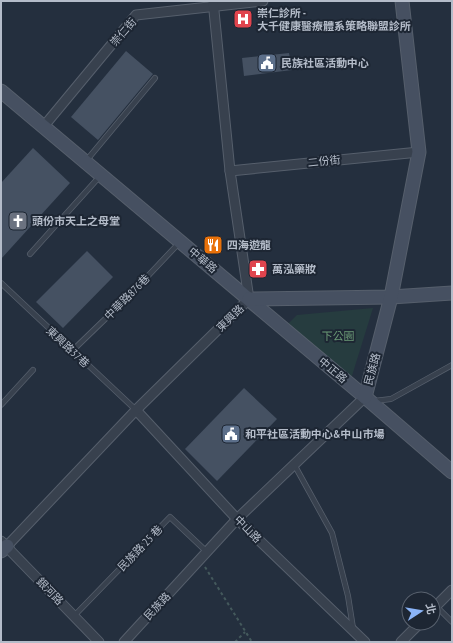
<svg xmlns="http://www.w3.org/2000/svg" width="453" height="643" font-family="'PT Sans Narrow','Noto Sans TC',sans-serif">
	<rect width="100%" height="100%" fill="#242f3e"/>
	<path fill="#263c3f" d="M373,308L351,379L286,326L297,315Z"/>
	<g fill="#455162">
		<path d="M126,51L153,74L98,140L71,117Z"/>
		<path d="M289,53L292,70L244,76L242,58Z"/>
		<path d="M33,148L70,183L1,259V183Z"/>
		<path d="M87,251L113,277L63,328L36,302Z"/>
		<path d="M244,388L277,419L217,481L185,449Z"/>
	</g>
	<g fill="none" stroke-linecap="round" stroke-linejoin="round">
		<defs>
			<g id="lane">
				<path d="M86,161L155,78"/>
				<path d="M30,254L101,175"/>
				<path d="M1,283L136,410"/>
				<path d="M72,351L129,296L179,243"/>
				<path d="M374,401L391,399L452,365"/>
				<path d="M1,405L33,370"/>
				<path d="M295,466L332,533L348,596L353,628"/>
				<path d="M436,606L452,622"/>
				<path d="M74,616L170,517L207,552"/>
			</g>
			<g id="street">
				<path d="M44,126L136,15L263,1"/>
				<path d="M230,171L419,152"/>
				<path d="M136,410L237,519L365,642"/>
				<path d="M1,541L99,642"/>
				<path d="M7,546L136,410L249,299L230,171L213,1"/>
				<path d="M433,609L452,590"/>
				<path d="M124,642L237,519L365,397"/>
				<path d="M401,642L420,623"/>
			</g>
			<g id="secondary">
				<path d="M1,91L365,397L452,472"/>
				<path d="M249,299L391,297L452,293"/>
				<path d="M365,397L391,297L419,152L402,1"/>
				<path d="M1,551L7,546"/>
			</g>
		</defs>
		<use href="#lane" stroke="#565f6c" stroke-width="6"/>
		<use href="#street" stroke="#565f6c" stroke-width="11"/>
		<use href="#secondary" stroke="#565f6c" stroke-width="15"/>
		<g stroke="#44595c" stroke-width="2" stroke-dasharray="3 3" stroke-linecap="butt">
			<path d="M205,567L252,642"/>
			<path d="M235,642L245,632"/>
		</g>
		<use href="#lane" stroke="#38414e" stroke-width="4.5"/>
		<use href="#street" stroke="#38414e" stroke-width="9"/>
		<use href="#secondary" stroke="#465061" stroke-width="13"/>
	</g>
	<defs>
		<symbol id="hospital-square" viewBox="-11 -11 22 22"><rect x="-9" y="-9" width="18" height="18" rx="4" fill="#e0444e" stroke="#1d2633"/><path d="M-5-5h3v3.5h4V-5h3V5h-3V1.5h-4V5h-3Z" fill="#fff"/></symbol>
		<symbol id="civic-square" viewBox="-11 -11 22 22"><rect x="-9" y="-9" width="18" height="18" rx="4" fill="#5c6f8a" stroke="#1d2633"/><path d="M-.6-6.5H3V-4.5H.6V-3L4-1V1h2V6H-6V1h2V-1L-.6-3ZM-1.2 2.5V6h2.4V2.5Z" fill="#fff"/></symbol>
		<symbol id="church-square" viewBox="-11 -11 22 22"><rect x="-9" y="-9" width="18" height="18" rx="4" fill="#6b7280" stroke="#1d2633"/><path d="M-1.2-6h2.4v3.5h3.3v2.4h-3.3V6h-2.4V-.1h-3.3v-2.4h3.3Z" fill="#fff"/></symbol>
		<symbol id="restaurant-square" viewBox="-11 -11 22 22"><rect x="-9" y="-9" width="18" height="18" rx="4" fill="#e8710a" stroke="#1d2633"/><path d="M-5-6h1v4h1v-4h1v4h1v-4h1v5L-1.5 .5V6h-2V.5L-5-1ZM5-6V6H3V1.5H1.5Q1.5-4 5-6Z" fill="#fff"/></symbol>
		<symbol id="pharmacy-square" viewBox="-11 -11 22 22"><rect x="-9" y="-9" width="18" height="18" rx="4" fill="#e0444e" stroke="#1d2633"/><path d="M-2-6h4v4h4v4h-4v4h-4v-4h-4v-4h4Z" fill="#fff"/></symbol>
	</defs>
	<g fill-rule="evenodd">
		<use href="#hospital-square" x="232" y="8" width="22" height="22"/>
		<use href="#civic-square" x="256" y="52" width="22" height="22"/>
		<use href="#church-square" x="7" y="210" width="22" height="22"/>
		<use href="#restaurant-square" x="202" y="234" width="22" height="22"/>
		<use href="#pharmacy-square" x="247" y="258" width="22" height="22"/>
		<use href="#civic-square" x="220" y="423" width="22" height="22"/>
	</g>
	<g text-anchor="middle" stroke-width="4" stroke-linejoin="round" paint-order="stroke">
		<g font-size="11" font-weight="bold" fill="#b4bcc9" stroke="#1d2633" text-anchor="start">
			<text x="257" y="17">崇仁診所 -<tspan x="257" dy="13">大千健康醫療體系策略聯盟診所</tspan></text>
			<text x="281" y="67">民族社區活動中心</text>
			<text x="32" y="225">頭份市天上之母堂</text>
			<text x="227" y="249">四海遊龍</text>
			<text x="272" y="273">萬泓藥妝</text>
			<text x="245" y="438">和平社區活動中心&amp;中山市場</text>
		</g>
		<g font-size="11" fill="#b4bcc9" stroke="#1d2633">
			<text transform="translate(123 32) rotate(-49)" y="4">崇仁街</text>
			<text transform="translate(324 161) rotate(-6)" y="4">二份街</text>
			<text transform="translate(203 260) rotate(40)" y="4">中華路</text>
			<text transform="translate(127 297) rotate(-45)" y="4">中華路876巷</text>
			<text transform="translate(230 318) rotate(-44)" y="4">東興路</text>
			<text transform="translate(68 347) rotate(43)" y="4">東興路37巷</text>
			<text transform="translate(372 369) rotate(-75)" y="4">民族路</text>
			<text transform="translate(333 370) rotate(40)" y="4">中正路</text>
			<text transform="translate(248 529) rotate(45)" y="4">中山路</text>
			<text transform="translate(140 548) rotate(-46)" y="4">民族路 25 巷</text>
			<text transform="translate(50 591) rotate(46)" y="4">銀河路</text>
			<text transform="translate(157 606) rotate(-47)" y="4">民族路</text>
		</g>
		<g font-size="11" fill="#6b9a76" stroke="#1d2633">
			<text x="338" y="340">下公園</text>
		</g>
	</g>
	<rect width="453" height="643" fill="none" stroke="#b4bcc9" stroke-width="4"/>
	<g transform="translate(421 611) rotate(78)"><circle r="19" fill="#1d2633" stroke="#59626f"/>
	<path d="M0-3L7 15L0 10L-7 15Z" fill="#8ab4f8"/>
	<text y="-6" font-size="11" font-weight="bold" text-anchor="middle" fill="#b4bcc9">北</text>
	</g>
</svg>
